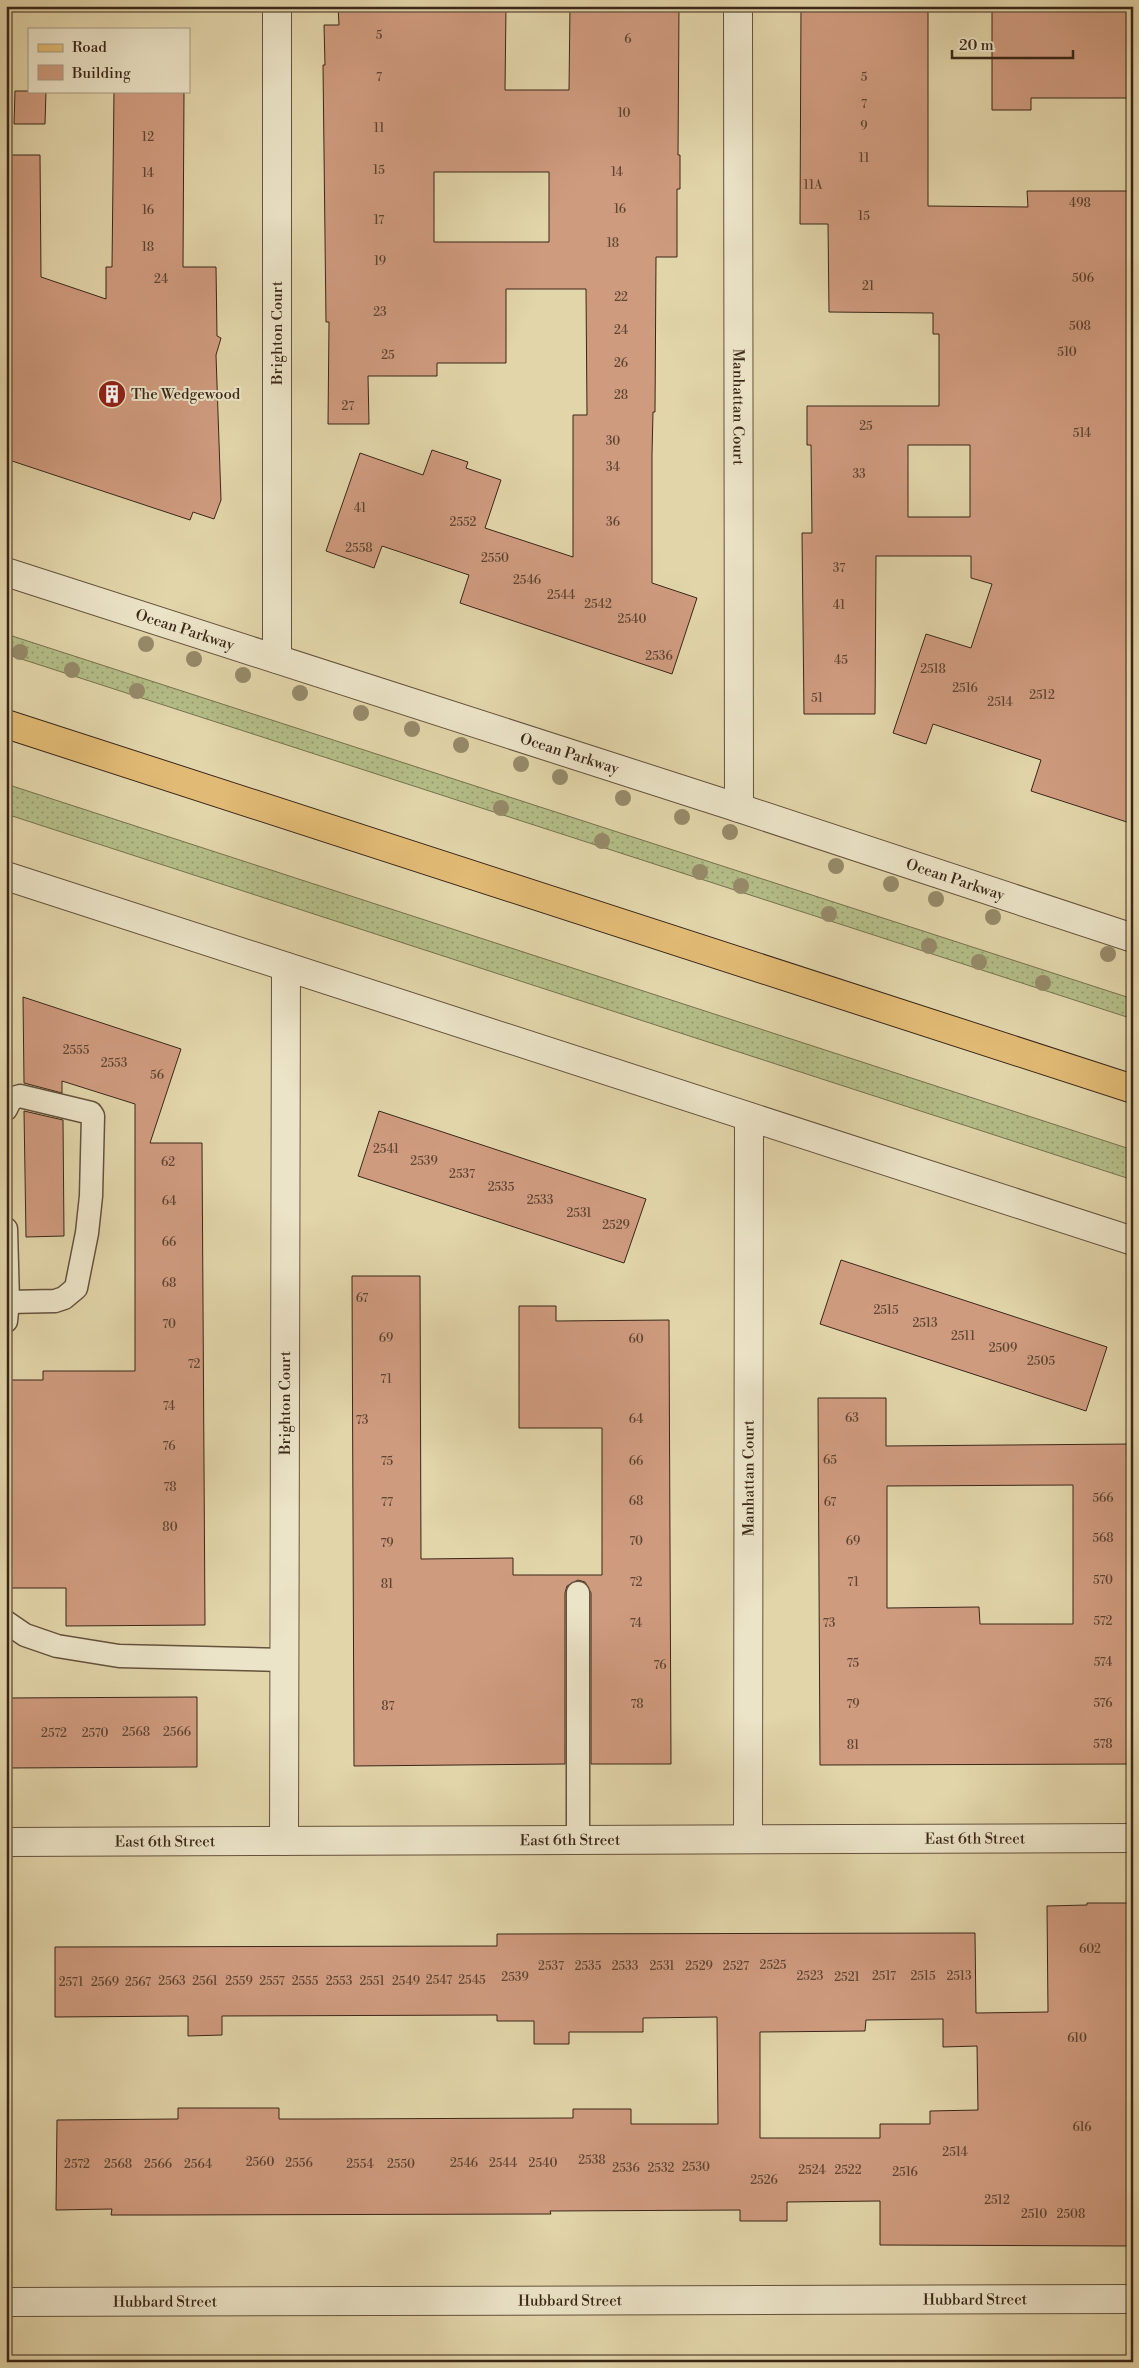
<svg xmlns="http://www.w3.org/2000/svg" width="1139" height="2368" font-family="'Libre Bodoni',serif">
	<defs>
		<pattern id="grass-dots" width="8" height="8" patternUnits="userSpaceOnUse" patternTransform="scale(1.25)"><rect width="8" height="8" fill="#b4bd87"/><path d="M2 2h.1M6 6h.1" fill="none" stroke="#939a6d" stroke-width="1.8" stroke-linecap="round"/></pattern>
	</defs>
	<rect width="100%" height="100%" fill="#e2d5aa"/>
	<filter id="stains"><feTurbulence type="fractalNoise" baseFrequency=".004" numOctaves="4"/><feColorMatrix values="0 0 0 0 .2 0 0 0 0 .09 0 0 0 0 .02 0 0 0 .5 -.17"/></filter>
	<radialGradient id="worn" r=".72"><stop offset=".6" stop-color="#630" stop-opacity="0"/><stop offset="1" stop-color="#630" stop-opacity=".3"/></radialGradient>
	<g fill="url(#grass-dots)" stroke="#77724f">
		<path d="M6,634L1133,999V1019L6,654Z"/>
		<path d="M6,784L1133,1150V1180L6,814Z"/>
	</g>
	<g fill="#cf9b7f" stroke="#3a2717" fill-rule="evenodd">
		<path d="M338,6H506L505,90H569L570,6H679L678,155H680V189H677V257H656L655,412H653L652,454V583L697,598L672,674L460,603L469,575L382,546L374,568L326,551L360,453L423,475L432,450L468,462L466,468L501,480L485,528L573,557V415H587L586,289H506V363H437V376H368L369,424H328L329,322H326L323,65H325L324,25H339ZM434,172H549V242H434Z"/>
		<path d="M801,6H928V206L1028,207L1027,191H1133V824L1031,791L1041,760L933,724L926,744L893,733L926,634L971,648L992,584L971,578V556H876L875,714H804L802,533H812L811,445H807V406H939V334H933V313L829,312L828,224H800ZM908,445H970V517H908Z"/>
		<path d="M992,6H1133V98H1031V110H992Z"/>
		<path d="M15,91H46L45,124H14Z"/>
		<path d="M114,91H184L183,267H216L217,336L221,338L216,355L221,500L214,519L193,512L190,520L6,459V266L8,267L9,155H40L41,277L106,299V267H112Z"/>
		<path d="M23,997L181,1049L150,1143H202L205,1625L66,1626V1588H6V1380H43V1371H135V1104L62,1081V1093L24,1083Z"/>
		<path d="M24,1111L63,1120L64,1236L26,1237Z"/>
		<path d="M379,1111L646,1199L624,1263L358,1176Z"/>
		<path d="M841,1260L1107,1347L1086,1411L820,1324Z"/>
		<path d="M352,1276H420L421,1559L513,1558V1575H602V1428H519V1306H556V1321L669,1320L671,1764H591V1593L585,1582L578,1580L567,1586L565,1593V1764L354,1766Z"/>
		<path d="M818,1398H886V1446L1133,1444V1764L820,1765ZM1073,1485V1624H980L979,1607L887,1608V1486Z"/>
		<path d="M197,1697V1767L6,1768V1698Z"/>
		<path d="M1087,1903H1133V2246L880,2245V2201L787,2202V2221H740V2210L550,2211L551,2214L166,2215H111L112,2209L56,2210L57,2120L178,2119V2108H279V2119H319L573,2118V2109H631V2124H718L717,2017L643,2018V2032H569V2044H534V2021H497V2015L222,2016V2035L188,2036V2016L55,2017V1947L497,1946V1934L975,1933L976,2013L1048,2012L1047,1906L1087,1905ZM943,2019V2047L977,2046L978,2110L930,2111V2124H880V2138H760V2032L865,2031L866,2020Z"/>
	</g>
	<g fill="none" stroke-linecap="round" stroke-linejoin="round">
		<defs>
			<g id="lane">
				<path d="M6,1109L11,1099L20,1096L91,1113L93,1116L91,1196L87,1233L76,1288L64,1298L55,1301L8,1302"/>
				<path d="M6,1229L8,1302L6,1321"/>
				<path d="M6,1622L25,1635L57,1646L119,1656L284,1660"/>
				<path d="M578,1840V1593"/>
			</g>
			<g id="street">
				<path d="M277,6V659"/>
				<path id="s1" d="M738,6L739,808"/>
				<path id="s2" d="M6,572L739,808L1133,938"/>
				<path d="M6,876L1133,1241"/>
				<path id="s3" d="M748,1839L749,1117"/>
				<path id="s4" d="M284,1841L286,967"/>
				<path id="s5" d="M6,1842L1133,1838"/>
				<path id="s6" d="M6,2302L1133,2299"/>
			</g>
			<path id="primary" d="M6,724L1133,1089"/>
		</defs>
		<use href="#lane" stroke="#64523c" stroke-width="25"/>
		<use href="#street" stroke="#64523c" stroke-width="30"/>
		<use href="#primary" stroke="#3a2717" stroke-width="30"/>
		<use href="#lane" stroke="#ece4c8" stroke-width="22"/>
		<use href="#street" stroke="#ece4c8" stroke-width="28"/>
		<use href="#primary" stroke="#e1ba75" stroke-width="28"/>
	</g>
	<g fill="#968a69">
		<circle cx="146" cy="644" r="8"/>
		<circle cx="20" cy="652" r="8"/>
		<circle cx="194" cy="659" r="8"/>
		<circle cx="72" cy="670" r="8"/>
		<circle cx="243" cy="675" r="8"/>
		<circle cx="137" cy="691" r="8"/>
		<circle cx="300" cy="693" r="8"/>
		<circle cx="361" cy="713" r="8"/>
		<circle cx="412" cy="729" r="8"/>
		<circle cx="461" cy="745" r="8"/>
		<circle cx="521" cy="764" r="8"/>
		<circle cx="560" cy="777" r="8"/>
		<circle cx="623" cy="798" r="8"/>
		<circle cx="501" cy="808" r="8"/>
		<circle cx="682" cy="817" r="8"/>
		<circle cx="730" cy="832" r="8"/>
		<circle cx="602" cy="841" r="8"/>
		<circle cx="836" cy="866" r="8"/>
		<circle cx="700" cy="872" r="8"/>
		<circle cx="891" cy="884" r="8"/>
		<circle cx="741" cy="886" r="8"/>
		<circle cx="936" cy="899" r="8"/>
		<circle cx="829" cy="914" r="8"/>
		<circle cx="993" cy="917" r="8"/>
		<circle cx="929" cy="946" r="8"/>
		<circle cx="1108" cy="954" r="8"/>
		<circle cx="979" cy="962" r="8"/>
		<circle cx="1043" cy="983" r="8"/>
	</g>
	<defs>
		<symbol id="building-disc" viewBox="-11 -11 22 22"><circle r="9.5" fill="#8f2418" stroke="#ece4c8"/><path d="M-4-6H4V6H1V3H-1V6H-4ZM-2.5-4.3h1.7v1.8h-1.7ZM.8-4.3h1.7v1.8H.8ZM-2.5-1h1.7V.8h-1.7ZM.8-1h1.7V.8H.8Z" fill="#fff"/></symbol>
	</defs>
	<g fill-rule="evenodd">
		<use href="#building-disc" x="96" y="378" width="32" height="32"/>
	</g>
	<g text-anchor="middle" stroke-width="4" stroke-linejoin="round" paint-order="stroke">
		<g font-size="12" fill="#5f4431">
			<text x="379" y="39">5</text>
			<text x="628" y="43">6</text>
			<text x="379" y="81">7</text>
			<text x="864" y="81">5</text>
			<text x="864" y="108">7</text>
			<text x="624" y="117">10</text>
			<text x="864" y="130">9</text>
			<text x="379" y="132">11</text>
			<text x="148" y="141">12</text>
			<text x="864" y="162">11</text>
			<text x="379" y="174">15</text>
			<text x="617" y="176">14</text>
			<text x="148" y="177">14</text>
			<text x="813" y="189">11A</text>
			<text x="1080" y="207">498</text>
			<text x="620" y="213">16</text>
			<text x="148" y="214">16</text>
			<text x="864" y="220">15</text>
			<text x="379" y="224">17</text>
			<text x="613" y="247">18</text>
			<text x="148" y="251">18</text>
			<text x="380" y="265">19</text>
			<text x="1083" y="282">506</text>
			<text x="161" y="283">24</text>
			<text x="868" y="290">21</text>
			<text x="621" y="301">22</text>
			<text x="380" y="316">23</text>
			<text x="1080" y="330">508</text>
			<text x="621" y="334">24</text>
			<text x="1067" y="356">510</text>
			<text x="388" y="359">25</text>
			<text x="621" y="367">26</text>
			<text x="621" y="399">28</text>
			<text x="348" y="410">27</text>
			<text x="866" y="430">25</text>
			<text x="1082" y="437">514</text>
			<text x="613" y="445">30</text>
			<text x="613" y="471">34</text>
			<text x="859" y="478">33</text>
			<text x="360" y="512">41</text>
			<text x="463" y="526">2552</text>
			<text x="613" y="526">36</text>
			<text x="359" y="552">2558</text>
			<text x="495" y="562">2550</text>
			<text x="839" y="572">37</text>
			<text x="527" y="584">2546</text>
			<text x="561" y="599">2544</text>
			<text x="598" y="608">2542</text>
			<text x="839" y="609">41</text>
			<text x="632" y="623">2540</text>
			<text x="659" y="660">2536</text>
			<text x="841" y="664">45</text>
			<text x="933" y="673">2518</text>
			<text x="965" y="692">2516</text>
			<text x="1042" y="699">2512</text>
			<text x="817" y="702">51</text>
			<text x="1000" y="706">2514</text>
			<text x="76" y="1054">2555</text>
			<text x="114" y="1067">2553</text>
			<text x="157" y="1079">56</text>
			<text x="386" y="1153">2541</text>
			<text x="424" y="1165">2539</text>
			<text x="168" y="1166">62</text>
			<text x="462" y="1178">2537</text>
			<text x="501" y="1191">2535</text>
			<text x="540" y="1204">2533</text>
			<text x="169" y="1205">64</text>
			<text x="579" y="1217">2531</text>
			<text x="616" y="1229">2529</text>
			<text x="169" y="1246">66</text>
			<text x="169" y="1287">68</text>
			<text x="362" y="1302">67</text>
			<text x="886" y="1314">2515</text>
			<text x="925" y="1327">2513</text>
			<text x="169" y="1328">70</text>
			<text x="963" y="1340">2511</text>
			<text x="386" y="1342">69</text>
			<text x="636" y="1343">60</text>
			<text x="1003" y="1352">2509</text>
			<text x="1041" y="1365">2505</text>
			<text x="194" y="1368">72</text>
			<text x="386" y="1383">71</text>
			<text x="169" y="1410">74</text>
			<text x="852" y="1422">63</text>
			<text x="636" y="1423">64</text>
			<text x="362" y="1424">73</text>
			<text x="169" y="1450">76</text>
			<text x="830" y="1464">65</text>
			<text x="387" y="1465">75</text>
			<text x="636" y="1465">66</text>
			<text x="170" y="1491">78</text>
			<text x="1103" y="1502">566</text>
			<text x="636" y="1505">68</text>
			<text x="387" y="1506">77</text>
			<text x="830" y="1506">67</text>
			<text x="170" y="1531">80</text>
			<text x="1103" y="1542">568</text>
			<text x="636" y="1545">70</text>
			<text x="853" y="1545">69</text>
			<text x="387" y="1547">79</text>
			<text x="1103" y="1584">570</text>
			<text x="636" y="1586">72</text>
			<text x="853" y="1586">71</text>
			<text x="387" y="1588">81</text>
			<text x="1103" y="1625">572</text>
			<text x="636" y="1627">74</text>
			<text x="829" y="1627">73</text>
			<text x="1103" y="1666">574</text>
			<text x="853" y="1667">75</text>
			<text x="660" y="1669">76</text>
			<text x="1103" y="1707">576</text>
			<text x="637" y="1708">78</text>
			<text x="853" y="1708">79</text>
			<text x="388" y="1710">87</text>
			<text x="136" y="1736">2568</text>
			<text x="177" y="1736">2566</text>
			<text x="54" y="1737">2572</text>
			<text x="95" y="1737">2570</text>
			<text x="1103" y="1748">578</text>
			<text x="853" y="1749">81</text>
			<text x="1090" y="1953">602</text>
			<text x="773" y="1969">2525</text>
			<text x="551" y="1970">2537</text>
			<text x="588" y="1970">2535</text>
			<text x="625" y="1970">2533</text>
			<text x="662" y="1970">2531</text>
			<text x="699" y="1970">2529</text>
			<text x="736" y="1970">2527</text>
			<text x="810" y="1980">2523</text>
			<text x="884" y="1980">2517</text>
			<text x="923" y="1980">2515</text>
			<text x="959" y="1980">2513</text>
			<text x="515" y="1981">2539</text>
			<text x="847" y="1981">2521</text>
			<text x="439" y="1984">2547</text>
			<text x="472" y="1984">2545</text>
			<text x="172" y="1985">2563</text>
			<text x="205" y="1985">2561</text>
			<text x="239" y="1985">2559</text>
			<text x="272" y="1985">2557</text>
			<text x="305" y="1985">2555</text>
			<text x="339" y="1985">2553</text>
			<text x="372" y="1985">2551</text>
			<text x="406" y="1985">2549</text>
			<text x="71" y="1986">2571</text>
			<text x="105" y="1986">2569</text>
			<text x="138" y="1986">2567</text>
			<text x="1077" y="2042">610</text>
			<text x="1082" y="2131">616</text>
			<text x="955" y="2156">2514</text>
			<text x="592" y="2164">2538</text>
			<text x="260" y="2166">2560</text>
			<text x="299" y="2167">2556</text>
			<text x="464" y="2167">2546</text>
			<text x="503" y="2167">2544</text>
			<text x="543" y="2167">2540</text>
			<text x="77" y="2168">2572</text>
			<text x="118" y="2168">2568</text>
			<text x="158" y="2168">2566</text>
			<text x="198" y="2168">2564</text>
			<text x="360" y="2168">2554</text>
			<text x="401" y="2168">2550</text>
			<text x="696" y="2171">2530</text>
			<text x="626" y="2172">2536</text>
			<text x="661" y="2172">2532</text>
			<text x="812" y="2174">2524</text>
			<text x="848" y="2174">2522</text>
			<text x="905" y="2176">2516</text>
			<text x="764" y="2184">2526</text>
			<text x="997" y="2204">2512</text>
			<text x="1034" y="2218">2510</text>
			<text x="1071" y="2218">2508</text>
		</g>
		<g font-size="15" fill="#3a2717" stroke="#ece4c8">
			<text transform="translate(277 333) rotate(-90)" y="5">Brighton Court</text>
			<text dy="5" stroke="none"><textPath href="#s1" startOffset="401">Manhattan Court</textPath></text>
			<text dy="5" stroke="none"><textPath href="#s2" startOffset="188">Ocean Parkway</textPath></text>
			<text dy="5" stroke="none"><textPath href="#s2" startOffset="592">Ocean Parkway</textPath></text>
			<text dy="5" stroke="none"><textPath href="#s2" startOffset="998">Ocean Parkway</textPath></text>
			<text dy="5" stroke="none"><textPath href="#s4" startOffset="438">Brighton Court</textPath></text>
			<text dy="5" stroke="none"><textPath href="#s3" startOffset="361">Manhattan Court</textPath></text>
			<text dy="5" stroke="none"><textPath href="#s5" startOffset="969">East 6th Street</textPath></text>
			<text dy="5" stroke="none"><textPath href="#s5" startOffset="564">East 6th Street</textPath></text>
			<text dy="5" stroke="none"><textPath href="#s5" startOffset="159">East 6th Street</textPath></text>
			<text dy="5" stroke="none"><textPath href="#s6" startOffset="969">Hubbard Street</textPath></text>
			<text dy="5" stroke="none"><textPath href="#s6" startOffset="564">Hubbard Street</textPath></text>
			<text dy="5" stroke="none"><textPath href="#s6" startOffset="159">Hubbard Street</textPath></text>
		</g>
		<g font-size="15" fill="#3a2717" stroke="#ece4c8" text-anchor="start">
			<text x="131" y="399">The Wedgewood</text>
		</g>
	</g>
	<rect width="1139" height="2368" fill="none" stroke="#e2d5aa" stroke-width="25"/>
	<rect x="8" y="8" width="1124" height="2353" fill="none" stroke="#3a2717" stroke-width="2.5"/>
	<rect x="12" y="12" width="1114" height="2343" fill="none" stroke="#3a2717"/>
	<rect x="28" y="28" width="162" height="65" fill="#ece4c8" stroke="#a59881"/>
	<rect x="38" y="44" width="25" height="8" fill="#e1ba75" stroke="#a59881"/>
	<text x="72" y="52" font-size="15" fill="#3a2717">Road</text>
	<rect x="38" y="65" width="25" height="15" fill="#cf9b7f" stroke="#a59881"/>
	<text x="72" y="78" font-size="15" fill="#3a2717">Building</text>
	<path d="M952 50v8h121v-8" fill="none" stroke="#3a2717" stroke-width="2.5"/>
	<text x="959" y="50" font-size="15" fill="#3a2717" stroke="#ece4c8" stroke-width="4" paint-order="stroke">20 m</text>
	<rect width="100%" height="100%" filter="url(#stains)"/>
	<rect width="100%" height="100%" fill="url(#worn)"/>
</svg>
